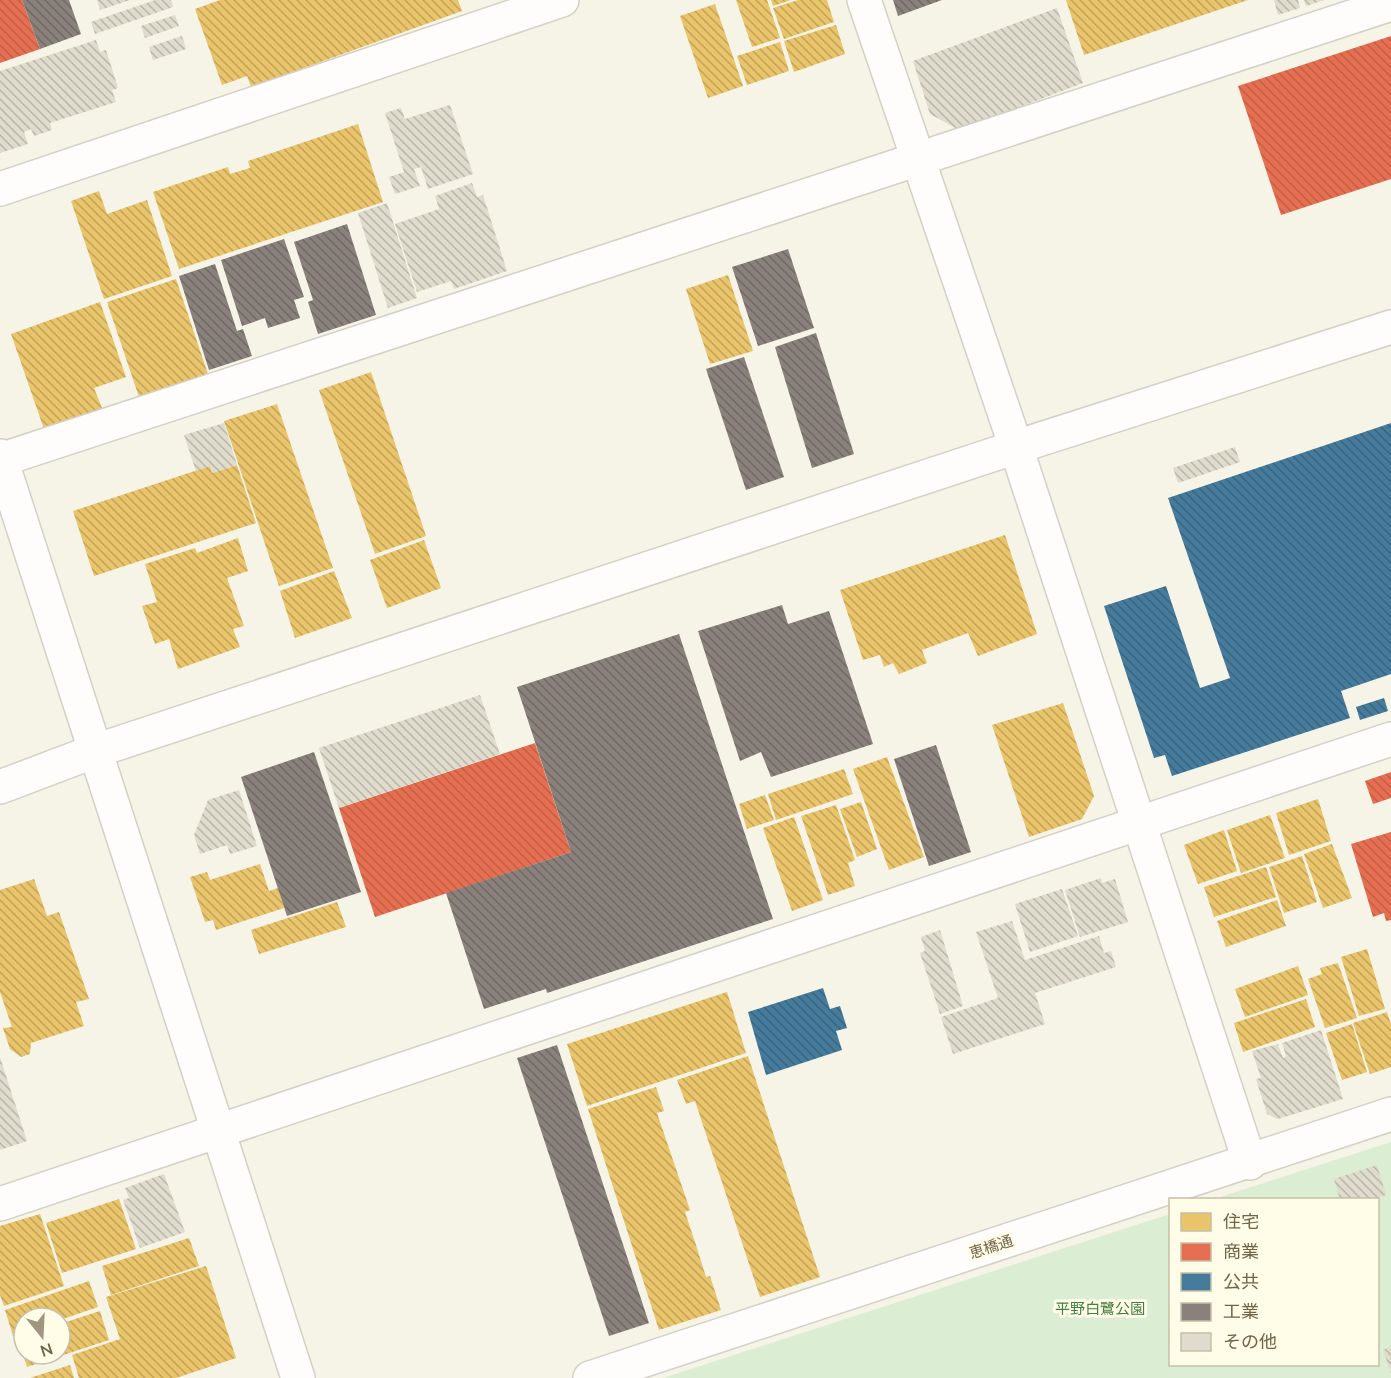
<svg xmlns="http://www.w3.org/2000/svg" width="1391" height="1378" font-family="'Nunito Sans','Noto Sans JP',sans-serif">
	<defs>
		<pattern id="homes-back-hatch" width="6" height="6" patternUnits="userSpaceOnUse" patternTransform="scale(1.5)"><rect width="6" height="6" fill="#e9c46a"/><path d="M-1 5l2 2M0 0l6 6M5-1l2 2" fill="none" stroke="#c1a359"/></pattern>
		<pattern id="shops-back-hatch" width="6" height="6" patternUnits="userSpaceOnUse" patternTransform="scale(1.5)"><rect width="6" height="6" fill="#e76f51"/><path d="M-1 5l2 2M0 0l6 6M5-1l2 2" fill="none" stroke="#c05f45"/></pattern>
		<pattern id="public-back-hatch" width="6" height="6" patternUnits="userSpaceOnUse" patternTransform="scale(1.5)"><rect width="6" height="6" fill="#457b9d"/><path d="M-1 5l2 2M0 0l6 6M5-1l2 2" fill="none" stroke="#3c647b"/></pattern>
		<pattern id="industry-back-hatch" width="6" height="6" patternUnits="userSpaceOnUse" patternTransform="scale(1.5)"><rect width="6" height="6" fill="#8a817c"/><path d="M-1 5l2 2M0 0l6 6M5-1l2 2" fill="none" stroke="#706862"/></pattern>
		<pattern id="building-back-hatch" width="6" height="6" patternUnits="userSpaceOnUse" patternTransform="scale(1.5)"><rect width="6" height="6" fill="#dfdbcd"/><path d="M-1 5l2 2M0 0l6 6M5-1l2 2" fill="none" stroke="#b9b5a8"/></pattern>
	</defs>
	<rect width="100%" height="100%" fill="#f6f4e7"/>
	<path fill="#dbedd2" d="M1391,1142V1378H663L1170,1214V1364H1378V1200L1214,1199Z"/>
	<g fill="url(#homes-back-hatch)">
		<path d="M220,0H458L462,11L251,87L247,76L222,85L195,9Z"/>
		<path d="M736,0H767L780,38L752,47Z"/>
		<path d="M771,0H791L773,6Z"/>
		<path d="M798,0H827L834,22L784,39L773,8Z"/>
		<path d="M1066,0H1248L1084,55Z"/>
		<path d="M715,4L743,86L708,98L680,16Z"/>
		<path d="M836,25L845,54L794,72L784,41Z"/>
		<path d="M780,42L789,71L747,85L737,56Z"/>
		<path d="M358,124L383,202L179,269L153,192L228,167L230,174L250,168L248,161Z"/>
		<path d="M99,191L107,214L147,200L172,276L104,299L71,201Z"/>
		<path d="M728,275L753,351L710,364L686,289Z"/>
		<path d="M176,279L208,374L139,397L107,302Z"/>
		<path d="M100,302L126,377L94,388L102,408L44,429L11,334Z"/>
		<path d="M371,372L426,536L375,554L319,390Z"/>
		<path d="M277,404L333,568L279,586L224,421Z"/>
		<path d="M237,465L256,523L94,576L73,511L210,466L212,473Z"/>
		<path d="M1005,535L1037,634L978,656L968,633L922,650L927,663L899,674L893,663L884,667L880,655L863,660L840,590Z"/>
		<path d="M238,538L248,571L227,578L244,626L233,629L240,647L178,669L169,639L155,644L142,606L157,602L145,564L195,548L197,553Z"/>
		<path d="M424,540L441,588L387,608L370,560Z"/>
		<path d="M334,571L352,618L295,638L280,591Z"/>
		<path d="M1063,703L1094,796L1082,819L1029,837L992,725Z"/>
		<path d="M887,757L924,857L889,870L853,769Z"/>
		<path d="M844,769L853,794L776,820L768,794Z"/>
		<path d="M765,795L774,820L747,829L739,804Z"/>
		<path d="M1318,799L1331,841L1289,855L1276,813Z"/>
		<path d="M861,802L877,849L857,857L840,809Z"/>
		<path d="M836,805L855,860L848,863L855,886L828,895L801,816Z"/>
		<path d="M1270,815L1285,858L1241,873L1227,830Z"/>
		<path d="M794,817L823,900L792,911L763,828Z"/>
		<path d="M1224,830L1237,871L1198,884L1184,845Z"/>
		<path d="M1332,844L1352,898L1323,908L1304,854Z"/>
		<path d="M1302,856L1317,902L1284,913L1269,867Z"/>
		<path d="M260,864L269,891L278,888L284,908L216,930L213,920L205,922L190,877L207,872L210,880Z"/>
		<path d="M1266,867L1276,897L1214,917L1204,887Z"/>
		<path d="M34,879L47,916L59,912L89,999L76,1002L84,1026L31,1043L30,1054L21,1057L10,1049L3,1028L12,1027L0,992V890Z"/>
		<path d="M1277,900L1286,926L1226,947L1217,921Z"/>
		<path d="M337,902L346,927L259,954L251,930Z"/>
		<path d="M1367,949L1385,1009L1359,1016L1341,957Z"/>
		<path d="M1338,963L1357,1018L1325,1028L1308,979L1322,974L1320,968Z"/>
		<path d="M1298,966L1308,995L1245,1017L1235,989Z"/>
		<path d="M727,992L746,1053L587,1106L567,1044Z"/>
		<path d="M1306,999L1315,1027L1243,1052L1234,1023Z"/>
		<path d="M1387,1012L1391,1024V1067L1370,1074L1353,1023Z"/>
		<path d="M1352,1024L1367,1072L1342,1080L1326,1033Z"/>
		<path d="M748,1056L820,1277L760,1297L695,1101L686,1104L677,1080Z"/>
		<path d="M656,1087L664,1111L657,1113L690,1210L685,1212L696,1245L706,1277L710,1276L721,1310L659,1330L588,1109Z"/>
		<path d="M119,1199L136,1249L62,1273L46,1223Z"/>
		<path d="M40,1214L64,1286L4,1306L0,1295V1226Z"/>
		<path d="M189,1238L199,1266L111,1295L102,1266Z"/>
		<path d="M206,1266L236,1358L176,1378H79L72,1355L120,1339L106,1297Z"/>
		<path d="M89,1281L98,1307L60,1320V1318H24V1333L13,1336L5,1310Z"/>
		<path d="M100,1311L109,1340L27,1367L18,1338L24,1336V1354H60V1324Z"/>
		<path d="M70,1365L74,1378H30Z"/>
	</g>
	<g fill="url(#shops-back-hatch)">
		<path d="M0,0H22L40,49L0,63Z"/>
		<path d="M1391,36V179L1281,215L1238,86Z"/>
		<path d="M535,743L571,852L375,917L339,808Z"/>
		<path d="M1391,772V798L1373,804L1365,781Z"/>
		<path d="M1391,832V920L1386,921L1384,913L1373,917L1351,844Z"/>
	</g>
	<g fill="url(#public-back-hatch)">
		<path d="M1391,423V674L1341,691L1350,718L1172,776L1165,755L1154,758L1104,606L1166,586L1200,688L1230,678L1168,498Z"/>
		<path d="M1384,698L1388,711L1360,720L1356,707Z"/>
		<path d="M823,988L830,1009L840,1006L847,1028L836,1031L842,1050L766,1075L748,1012Z"/>
	</g>
	<g fill="url(#industry-back-hatch)">
		<path d="M22,0H69L81,34L40,49Z"/>
		<path d="M893,0H942L898,16Z"/>
		<path d="M347,224L376,315L318,334L308,302L313,300L294,242Z"/>
		<path d="M284,239L304,297L294,300L300,318L268,328L265,318L242,326L221,260Z"/>
		<path d="M788,249L814,328L758,346L732,267Z"/>
		<path d="M215,264L237,331L243,329L252,356L209,370L179,276Z"/>
		<path d="M816,333L854,454L812,468L775,347Z"/>
		<path d="M744,357L784,477L746,490L706,369Z"/>
		<path d="M782,605L788,624L829,611L873,744L771,777L761,752L740,761L698,631Z"/>
		<path d="M679,634L773,919L547,993L546,989L484,1009L446,893L571,852L517,687Z"/>
		<path d="M936,745L971,852L929,866L894,759Z"/>
		<path d="M314,752L361,892L287,916L241,777Z"/>
		<path d="M557,1045L649,1323L609,1336L517,1058Z"/>
	</g>
	<g fill="url(#building-back-hatch)">
		<path d="M97,0H130L100,10Z"/>
		<path d="M155,0H171L173,7L95,34L91,22Z"/>
		<path d="M1274,0H1298L1300,8L1278,15Z"/>
		<path d="M1304,0H1324L1306,6Z"/>
		<path d="M1057,8L1083,83L959,130L930,114L913,61Z"/>
		<path d="M175,15L179,26L145,38L141,26Z"/>
		<path d="M182,36L186,49L153,60L149,47Z"/>
		<path d="M96,40L100,52L106,50L118,88L112,90L116,102L50,123L52,130L34,136L31,129L24,132L28,144L0,153V71Z"/>
		<path d="M450,105L473,174L428,189L421,167L414,169L420,186L395,194L389,177L404,172L385,113L401,108L405,119Z"/>
		<path d="M472,183L477,197L483,195L507,271L454,289L451,281L417,292L395,224L439,209L435,196Z"/>
		<path d="M387,203L417,298L388,308L358,213Z"/>
		<path d="M224,423L237,465L212,473L210,466L196,471L184,435Z"/>
		<path d="M1235,447L1240,462L1178,483L1173,468Z"/>
		<path d="M480,695L500,754L339,808L319,748Z"/>
		<path d="M239,790L257,846L230,854L227,845L200,854L194,835L208,800Z"/>
		<path d="M1101,878L1102,883L1115,879L1128,922L1080,937L1065,890Z"/>
		<path d="M1062,889L1078,936L1030,952L1015,904Z"/>
		<path d="M1012,921L1025,960L1099,936L1104,953L1111,951L1116,967L1035,993L1045,1024L953,1054L941,1017L998,998L976,932Z"/>
		<path d="M940,930L963,1006L940,1014L920,953L925,951L921,937Z"/>
		<path d="M1321,1030L1343,1099L1278,1119L1267,1114L1256,1079L1261,1078L1252,1051L1278,1044L1283,1058L1286,1056L1282,1043Z"/>
		<path d="M0,1057L27,1141L0,1150Z"/>
		<path d="M1377,1165L1386,1195L1372,1200H1340L1334,1179Z"/>
		<path d="M164,1174L185,1232L140,1248L123,1200L129,1198L125,1188Z"/>
		<path d="M1391,1347V1373L1383,1350Z"/>
	</g>
	<g fill="none" stroke-linecap="round" stroke-linejoin="round">
		<defs>
			<g id="minor">
				<path d="M864,0L1016,447L1250,1163"/>
				<path d="M0,189L562,0"/>
				<path d="M0,460L1391,4"/>
				<path d="M0,1204L1391,739"/>
				<path d="M590,1378L1391,1114"/>
			</g>
			<g id="tertiary">
				<path d="M0,456L298,1378"/>
				<path d="M0,787L95,751L1016,447L1391,327"/>
			</g>
		</defs>
		<use href="#minor" stroke="#d3d0c5" stroke-width="36"/>
		<use href="#tertiary" stroke="#d3d0c5" stroke-width="36"/>
		<use href="#minor" stroke="#fefdfb" stroke-width="33"/>
		<use href="#tertiary" stroke="#fefdfb" stroke-width="33"/>
	</g>
	<g text-anchor="middle" stroke-width="6" stroke-linejoin="round" paint-order="stroke">
		<g font-size="15" fill="#726449" stroke="#fffce7">
			<text transform="translate(991 1247) rotate(-18)" y="5">恵橋通</text>
		</g>
		<g font-size="15" fill="#447d44" stroke="#fffce7">
			<text x="1100" y="1314">平野白鷺公園</text>
		</g>
	</g>
	<rect x="1169" y="1198" width="210" height="168" fill="#fffce7" stroke="#c7bfa8" stroke-width="1.5"/>
	<rect x="1181" y="1213" width="30" height="18" fill="#e9c46a" stroke="#c7bfa8" stroke-width="1.5"/>
	<text x="1223" y="1228" font-size="18" fill="#726449">住宅</text>
	<rect x="1181" y="1243" width="30" height="18" fill="#e76f51" stroke="#c7bfa8" stroke-width="1.5"/>
	<text x="1223" y="1258" font-size="18" fill="#726449">商業</text>
	<rect x="1181" y="1273" width="30" height="18" fill="#457b9d" stroke="#c7bfa8" stroke-width="1.5"/>
	<text x="1223" y="1288" font-size="18" fill="#726449">公共</text>
	<rect x="1181" y="1303" width="30" height="18" fill="#8a817c" stroke="#c7bfa8" stroke-width="1.5"/>
	<text x="1223" y="1318" font-size="18" fill="#726449">工業</text>
	<rect x="1181" y="1333" width="30" height="18" fill="#dfdbcd" stroke="#c7bfa8" stroke-width="1.5"/>
	<text x="1223" y="1348" font-size="18" fill="#726449">その他</text>
	<g transform="translate(42 1336) rotate(162)"><circle r="28" fill="#fffce7" stroke="#c7bfa8" stroke-width="1.5"/>
	<path d="M0-4.5L10 22L0 15L-10 22Z" fill="#a09680"/>
	<text y="-9" font-size="16" font-weight="bold" text-anchor="middle" fill="#726449">N</text>
	</g>
</svg>
